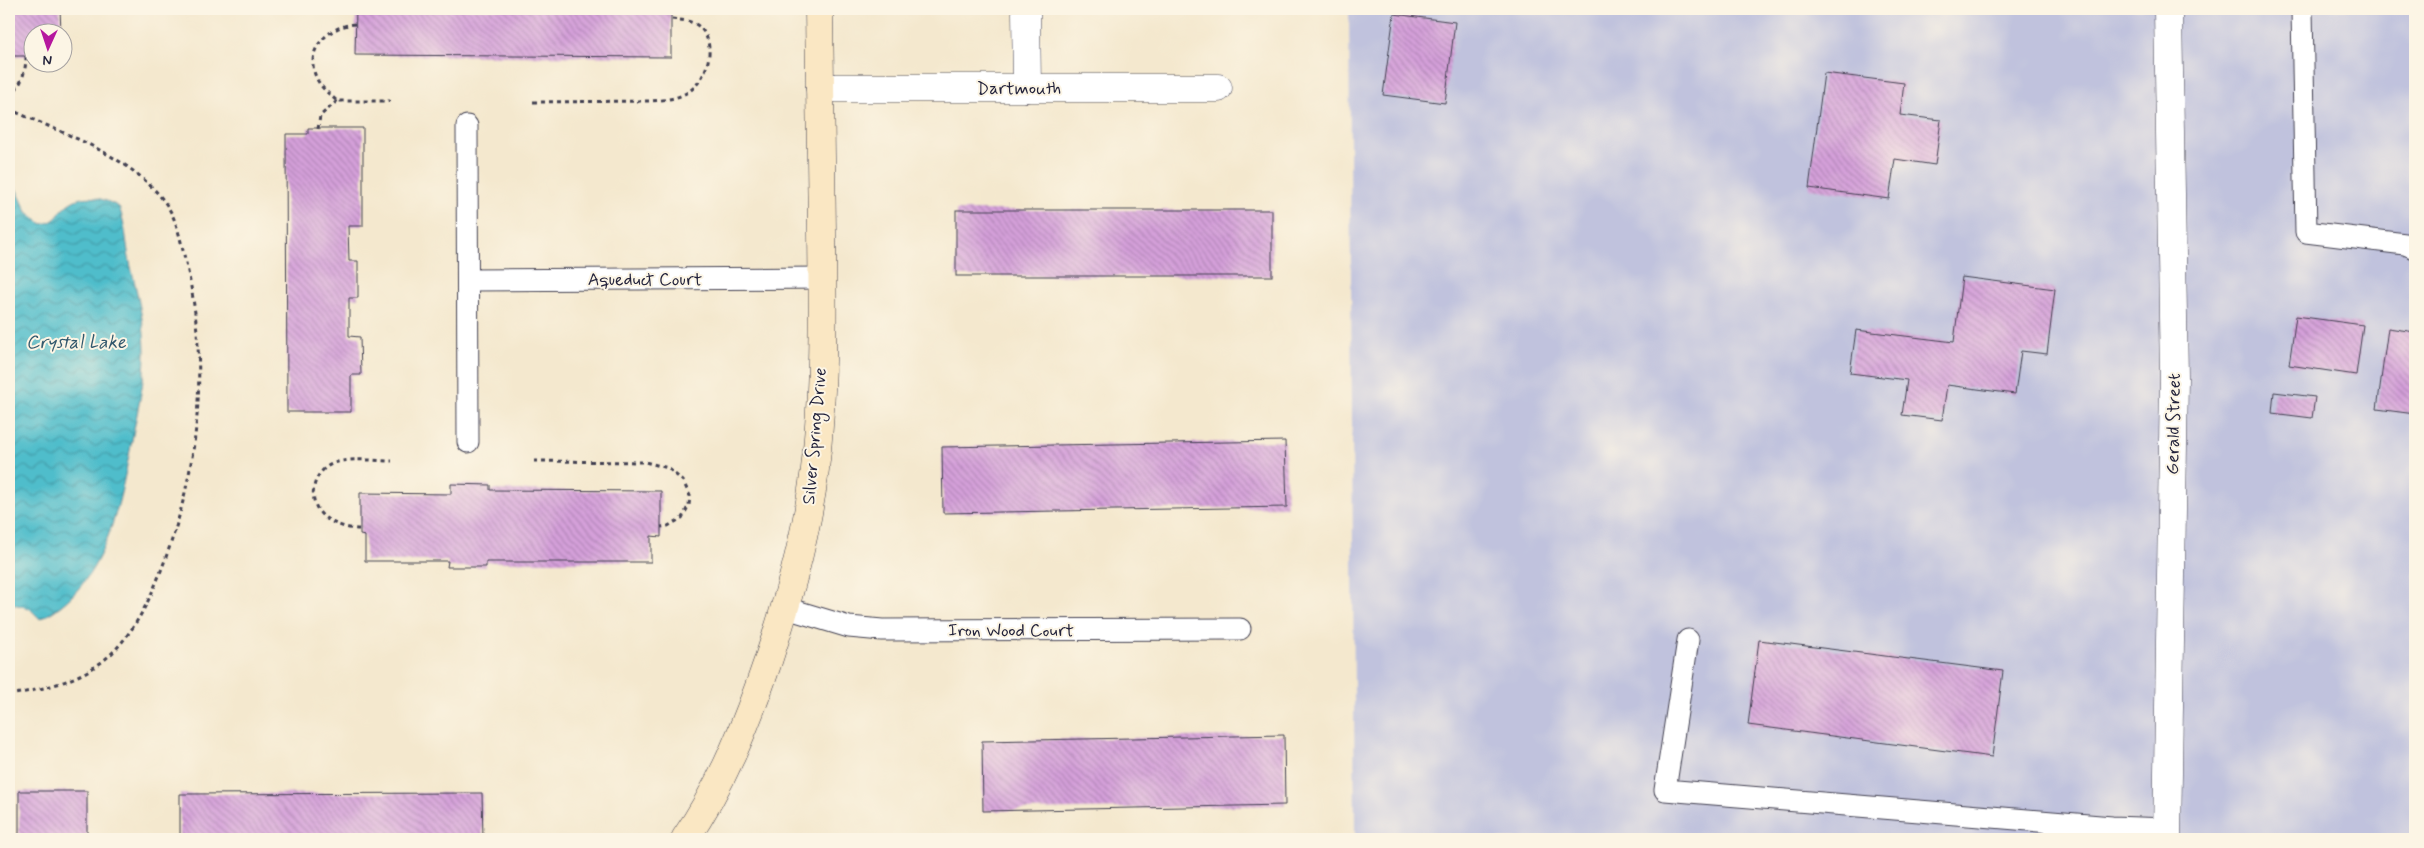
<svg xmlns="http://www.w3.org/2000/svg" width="2424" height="848" font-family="Mynerve,sans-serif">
	<defs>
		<pattern id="water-waves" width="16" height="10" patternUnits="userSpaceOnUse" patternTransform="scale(1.25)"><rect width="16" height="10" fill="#50bdcb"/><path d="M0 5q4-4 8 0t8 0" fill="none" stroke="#4299a6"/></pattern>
		<pattern id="building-back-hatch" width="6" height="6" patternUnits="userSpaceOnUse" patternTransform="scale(1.25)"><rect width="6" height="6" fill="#d5a0da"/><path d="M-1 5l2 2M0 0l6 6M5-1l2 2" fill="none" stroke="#ac82b2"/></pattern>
	</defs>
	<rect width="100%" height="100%" fill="#fcf5e5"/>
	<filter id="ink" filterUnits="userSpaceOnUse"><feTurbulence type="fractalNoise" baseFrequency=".02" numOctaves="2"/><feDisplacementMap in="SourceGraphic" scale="10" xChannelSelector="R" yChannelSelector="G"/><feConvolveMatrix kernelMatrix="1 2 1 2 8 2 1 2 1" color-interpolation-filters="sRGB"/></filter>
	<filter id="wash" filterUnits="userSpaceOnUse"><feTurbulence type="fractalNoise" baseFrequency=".0096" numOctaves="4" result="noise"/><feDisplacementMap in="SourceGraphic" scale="20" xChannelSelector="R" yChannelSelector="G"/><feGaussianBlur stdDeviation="1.12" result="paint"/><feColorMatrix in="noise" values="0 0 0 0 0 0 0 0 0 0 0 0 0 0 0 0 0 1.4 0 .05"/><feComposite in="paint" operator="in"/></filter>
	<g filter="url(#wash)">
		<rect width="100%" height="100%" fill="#f4e8ce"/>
		<path fill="#c0c2dd" d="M1349,9H2415V839H1355Z"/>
		<path fill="url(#water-waves)" stroke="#397083" d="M9,181L14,184L27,212L42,224C61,221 57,211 70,203C86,192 105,199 119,207C126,226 126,244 130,263C137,293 145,323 145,353C145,383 137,411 132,440C119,506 106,586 40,619L29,608L9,603Z"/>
		<g id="blocks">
			<g fill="url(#building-back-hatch)">
				<path d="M9,9H60L61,32H32V56H9Z"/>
				<path d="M356,9H671V57L355,55Z"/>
				<path d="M1394,14L1455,22L1445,103L1383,95Z"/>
				<path d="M1824,73L1904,83L1900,115L1941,120L1935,165L1895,159L1889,199L1809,188Z"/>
				<path d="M308,128H363V226H348L349,261H358V298H349V336L360,337L361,375H351V412H287L286,134H308Z"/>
				<rect x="956" y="210" width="316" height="66"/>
				<path d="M1962,277L2055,289L2047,354L2021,351L2015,394L1947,385L1942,420L1902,415L1907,380L1850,373L1856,330L1954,342Z"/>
				<path d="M2296,316L2363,325L2356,375L2289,365Z"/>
				<path d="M2388,328L2415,332V414L2377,409Z"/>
				<path d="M2274,392L2315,397L2312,418L2272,413Z"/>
				<path d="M1285,441L1287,507L943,513L942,447Z"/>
				<path d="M451,484L490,485V490L661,491V537L651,536V562H486V567H447L448,561H365V536L360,535V493L451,494Z"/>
				<path d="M1759,640L2003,671L1992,757L1748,725Z"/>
				<path d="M1284,735L1285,805L983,811L982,741Z"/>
				<rect x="19" y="791" width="68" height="48"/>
				<path d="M482,793L483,839H180V794Z"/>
			</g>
		</g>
	</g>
	<g filter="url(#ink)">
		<use href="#blocks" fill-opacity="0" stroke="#424051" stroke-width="1"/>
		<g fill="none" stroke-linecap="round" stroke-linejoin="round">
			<defs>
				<g id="lane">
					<path d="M2302,9L2306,232L2405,244L2415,248"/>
					<path d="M467,126L468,442"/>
					<path d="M468,280L823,278"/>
					<path d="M786,608L849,627L882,630L1240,629"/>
					<path d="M1688,640L1665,790L2112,827L2167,829"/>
				</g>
				<g id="street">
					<path d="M1026,9L1027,88"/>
					<path d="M820,88H1218"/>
					<path d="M2167,839L2174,378L2168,9"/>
				</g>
				<path id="secondary" d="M685,839C722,785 747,723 768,661C789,598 807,534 815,469C824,391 823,311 822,232C821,158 820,83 819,9"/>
			</defs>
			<use href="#lane" stroke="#424051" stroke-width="23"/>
			<use href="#street" stroke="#424051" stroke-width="29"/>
			<use href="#secondary" stroke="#424051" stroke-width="29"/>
			<g stroke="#424051" stroke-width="3" stroke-dasharray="4 4" stroke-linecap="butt">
				<path d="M355,24C329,26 304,49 316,77C320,87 329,94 337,101H390"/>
				<path d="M9,95C22,87 26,70 26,56"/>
				<path d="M533,102L651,101C664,100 677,99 688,92C708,80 719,41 697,25C689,20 680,20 671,19"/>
				<path d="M9,109C61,133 132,155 166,204C178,221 181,244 186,263C209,360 200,463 166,557C154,591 139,625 114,651C87,679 46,689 9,695"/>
				<path d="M318,129L320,116L337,101"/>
				<path d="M534,461L645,462L668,468L683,481L690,496L689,505L682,518L668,526L661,527"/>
				<path d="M359,529C348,529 332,524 323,516C308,502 311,477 328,466C344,456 374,461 392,461"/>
			</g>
			<use href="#lane" stroke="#fff" stroke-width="21"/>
			<use href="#street" stroke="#fff" stroke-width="28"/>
			<use href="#secondary" stroke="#fae7c3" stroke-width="28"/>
		</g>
	</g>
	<g text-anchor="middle" stroke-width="4" stroke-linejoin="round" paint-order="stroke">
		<g font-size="18" fill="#22223b" stroke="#fcf5e5">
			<text x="1019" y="94">Dartmouth</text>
			<text x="645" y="285">Aqueduct Court</text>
			<text transform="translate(2173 424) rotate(-89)" y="6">Gerald Street</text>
			<text transform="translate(814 436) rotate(-85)" y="6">Silver Spring Drive</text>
			<text x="1011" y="636">Iron Wood Court</text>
		</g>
		<g font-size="19" font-style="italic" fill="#32586d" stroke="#fcf5e5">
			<text x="76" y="348">Crystal Lake</text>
		</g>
	</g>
	<rect width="2424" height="848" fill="none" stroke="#fcf5e5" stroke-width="30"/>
	<g transform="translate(48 48) rotate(183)"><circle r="24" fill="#fcf5e5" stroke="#a5a1a1"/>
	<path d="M0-4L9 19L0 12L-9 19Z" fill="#b5179e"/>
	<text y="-8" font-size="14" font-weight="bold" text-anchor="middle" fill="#22223b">N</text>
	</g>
</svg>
